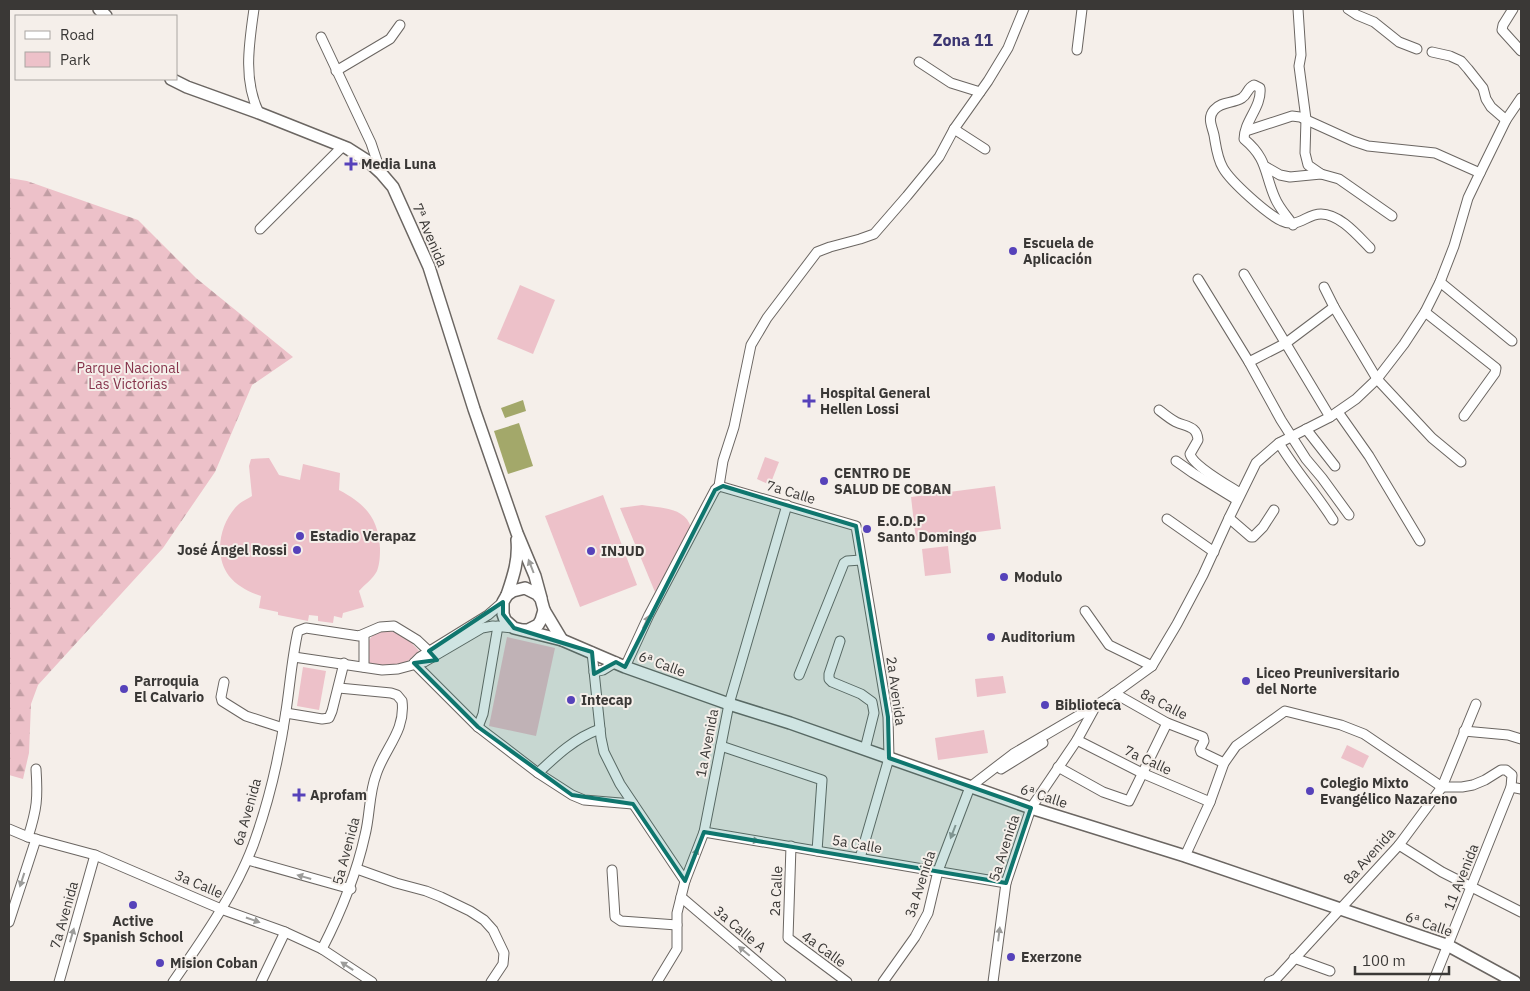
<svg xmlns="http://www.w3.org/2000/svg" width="1530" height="991" font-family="'IBM Plex Sans',sans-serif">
	<defs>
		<pattern id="forest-firs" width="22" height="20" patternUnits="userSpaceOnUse" patternTransform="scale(1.25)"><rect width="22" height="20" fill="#edc1c9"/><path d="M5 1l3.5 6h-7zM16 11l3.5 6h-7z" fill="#c19ea4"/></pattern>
	</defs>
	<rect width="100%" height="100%" fill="#f5efea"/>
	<path fill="url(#forest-firs)" d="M9,178L27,181L138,220L196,278L293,357L252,385L215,472L163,548L38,685L31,704L29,753L23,779L9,775Z"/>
	<g fill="#edc1c9">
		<path d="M520,285L555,300L533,354L497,339Z"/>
		<path d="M765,457L779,462L770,485L757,479Z"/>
		<path d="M269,458L279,475L300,480L303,464L340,473L339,490C365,504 378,517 380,548C380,555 380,563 377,571C373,579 365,584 359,591L364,607L343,613L342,618L334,616L333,623L318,621V616L309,615L308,621L278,615V612L259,608L261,596C249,592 237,586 229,576C213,555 220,521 239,504C242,501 248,499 252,496L249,466L251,459Z"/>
		<path d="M995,486L1001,529L916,540L911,497Z"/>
		<path d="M603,495L637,585L580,607L545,516Z"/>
		<path d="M642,505C660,508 686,507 691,528L655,592L620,508Z"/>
		<path d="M948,546L951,573L925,576L922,549Z"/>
		<path d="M383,630C398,631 409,639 419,651C405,668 391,666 370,664C363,649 367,635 383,630Z"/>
		<path d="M507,637L555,648L536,736L489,726Z"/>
		<path d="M303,667L326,671L319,710L297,706Z"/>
		<path d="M1003,676L1006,693L977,697L975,679Z"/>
		<path d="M984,730L988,753L938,760L935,738Z"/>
		<path d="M1347,745L1369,756L1363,768L1341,758Z"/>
	</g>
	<g fill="#a3a86a">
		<path d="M523,400L526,411L505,418L501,408Z"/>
		<path d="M519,423L533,466L508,474L494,431Z"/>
	</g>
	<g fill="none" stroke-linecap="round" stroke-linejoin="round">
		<defs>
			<g id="minor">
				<path d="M254,9C249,44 243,80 259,113"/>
				<path d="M1298,9L1301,55L1299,66L1306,119L1305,153L1308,165L1321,174L1339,179L1392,216"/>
				<path d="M1348,9L1357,15L1374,22L1399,42L1417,49"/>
				<path d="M1513,9L1503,25L1502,30L1521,51"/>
				<path d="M321,37L371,143L381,173"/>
				<path d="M1077,50L1082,9"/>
				<path d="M1432,52L1450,56L1461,61L1468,69L1483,88L1486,99L1491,107L1506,120"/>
				<path d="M919,62L951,83L980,92"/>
				<path d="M336,71L390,39L400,25"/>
				<path d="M954,129L985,149"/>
				<path d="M1246,131L1292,116L1300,117L1353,141L1368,146L1435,153L1480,173"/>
				<path d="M1266,167L1280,175L1290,177L1321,174"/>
				<path d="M1293,225C1287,216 1279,208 1275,198C1264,173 1268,159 1244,139C1244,121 1262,107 1260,88L1254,85C1247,88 1248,94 1242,98C1232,104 1222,101 1214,110C1207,118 1212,126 1214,135C1216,146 1217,158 1223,168C1231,182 1268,215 1282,221C1298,229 1306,214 1321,214C1340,214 1358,236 1370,248"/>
				<path d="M260,229L343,146"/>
				<path d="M1244,274L1330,417"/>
				<path d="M1198,279L1249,362L1281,420L1306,459L1322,478L1349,515"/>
				<path d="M1440,282L1512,341"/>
				<path d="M1324,287L1334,307L1377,379L1432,438L1461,462"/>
				<path d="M1425,312L1496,368L1495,373L1464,416"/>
				<path d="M1249,362L1286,343L1334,307"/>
				<path d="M1159,410C1164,414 1170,419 1176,422C1187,427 1197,426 1198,440L1190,454C1193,466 1229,486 1240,493"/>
				<path d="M1338,412L1369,456L1420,541"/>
				<path d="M1306,429L1335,466"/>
				<path d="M1279,443C1295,470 1316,493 1333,520"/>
				<path d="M1176,461L1193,473L1237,500"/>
				<path d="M719,486L856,526L888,717L889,758L860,858"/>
				<path d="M1229,518L1251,537H1253L1263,527L1274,510"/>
				<path d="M1167,519L1214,552"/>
				<path d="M1085,611L1109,645L1152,666"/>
				<path d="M364,635V667"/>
				<path d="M840,641L829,674V679L832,682L861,694L872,702L874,713L865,749"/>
				<path d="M592,652L601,738L604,752L620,784L685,881"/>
				<path d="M294,657L382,670L398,669L424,662L482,628L493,626L514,628"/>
				<path d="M414,663L478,727L538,773L572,795L584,800L633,804"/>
				<path d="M414,663L420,657L488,615L503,602"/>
				<path d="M625,667L649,615L715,490L719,486L723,461L734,427L751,345L767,318L817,252L830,247L860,239L874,234L907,196L939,157L954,129L988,81L1008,48L1024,9"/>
				<path d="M594,672L603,670L616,662"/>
				<path d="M799,675L844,563L847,561L861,560"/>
				<path d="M224,682L221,697L222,701L246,716L283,728"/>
				<path d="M1114,693L1167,723L1203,737L1204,741L1200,749L1201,752L1224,763"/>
				<path d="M286,713L322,719L329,718L332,711L344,663"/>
				<path d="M478,727L483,714L498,626"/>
				<path d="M1464,731L1508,735L1521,739"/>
				<path d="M1077,740L1142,773L1210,802"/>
				<path d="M721,746L822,780L817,851"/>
				<path d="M1058,767L1103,792L1129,801L1167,723"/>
				<path d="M1001,769L1043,743"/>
				<path d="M538,773C557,755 575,738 600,729"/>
				<path d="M970,787L1013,754L1105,700L1152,666L1177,624L1203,575L1229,518L1256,463L1279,443L1330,417L1356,399L1377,379L1404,344L1425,312L1440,282L1454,246L1468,198L1480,173L1506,120L1521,98"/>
				<path d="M1511,787L1521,789"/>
				<path d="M9,829L28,837L95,855L221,909L285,932L322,949L372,982"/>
				<path d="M704,832L1006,883"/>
				<path d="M28,837C37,809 38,798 36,769"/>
				<path d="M1399,845L1442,872L1521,912"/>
				<path d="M791,846L788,938L847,982"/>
				<path d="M1185,856L1210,802L1224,763L1236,746L1285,711L1341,725L1364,734L1442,787H1462L1473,785L1485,780L1501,770H1506L1512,775L1511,787L1433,982"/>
				<path d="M248,860L351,889"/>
				<path d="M357,869L396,883L426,891L441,897L470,911L484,920L493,930L504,953L503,964L491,982"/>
				<path d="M612,870L615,917L621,921L677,925"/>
				<path d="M681,897L781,982"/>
				<path d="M9,922L36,839"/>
				<path d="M322,949C341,912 356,876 365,835C370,816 369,793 376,775C384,749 406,731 402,701L397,695L391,693L339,688"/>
				<path d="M1294,958L1330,971"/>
				<path d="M59,982L95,855"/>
				<path d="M173,982C203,939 240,886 256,837C270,797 280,752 286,711C290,685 292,657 298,631L306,628L359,636L380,627L394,626L417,640L434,656"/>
				<path d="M261,982L285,932"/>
				<path d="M657,982L677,949V913L685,881L704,832L729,704L787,505"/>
				<path d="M883,982L915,937L928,913L938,871L970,787"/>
				<path d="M993,982L1006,883L1031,808L1077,740L1094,709"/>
				<path d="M1269,982L1276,979L1399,845L1442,787L1476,704"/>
			</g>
			<g id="major">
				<path d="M99,9L106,16"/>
				<path d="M171,79L187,87L259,113L347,148L369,162L381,173L393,187L429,267L474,409L517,533L535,576L541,598"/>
				<path d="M507,595C513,577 519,560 517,540"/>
				<path d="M544,610L562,640"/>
				<path d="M523,630H528L538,625L541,620L544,610L541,599L537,594L525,588L513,591L507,595L503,602V614L505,620L514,628L562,640L625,667L729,704L790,723L1031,808L1185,856L1449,946L1515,982"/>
			</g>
		</defs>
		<use href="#minor" stroke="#6b6662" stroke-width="11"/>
		<use href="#major" stroke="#6b6662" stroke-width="14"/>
		<use href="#minor" stroke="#fff" stroke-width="9"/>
		<use href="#major" stroke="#fff" stroke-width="11"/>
	</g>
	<defs><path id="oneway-solid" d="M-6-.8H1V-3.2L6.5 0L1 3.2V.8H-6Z" transform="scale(1.25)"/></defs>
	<g fill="#9c9c9a">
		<use href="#oneway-solid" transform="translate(531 566) rotate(-111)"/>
		<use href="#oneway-solid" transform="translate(646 622) rotate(-65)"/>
		<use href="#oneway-solid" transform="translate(953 832) rotate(111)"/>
		<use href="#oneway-solid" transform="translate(752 840) rotate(9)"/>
		<use href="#oneway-solid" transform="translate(695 855) rotate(-69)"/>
		<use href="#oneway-solid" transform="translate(304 877) rotate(-164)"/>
		<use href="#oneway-solid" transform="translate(22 880) rotate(108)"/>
		<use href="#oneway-solid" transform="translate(253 920) rotate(19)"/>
		<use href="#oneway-solid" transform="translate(999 934) rotate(-83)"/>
		<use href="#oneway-solid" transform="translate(72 935) rotate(-74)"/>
		<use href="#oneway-solid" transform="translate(744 951) rotate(-140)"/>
		<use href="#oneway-solid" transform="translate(347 966) rotate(-147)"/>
	</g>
	<path fill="#0f766e" fill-opacity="0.2" stroke="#0f766e" stroke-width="4" stroke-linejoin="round" d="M723,486L856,526L888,717L889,758L1031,808L1006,883L704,832L685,881L633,804L572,795L478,727L414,663L437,660L429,651L503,602V614L514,628L592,652L594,674L616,662L625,667L715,490Z"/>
	<g fill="#5642ba" stroke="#f5efea" stroke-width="2">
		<path d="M348.5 156.5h5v5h5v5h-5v5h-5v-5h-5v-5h5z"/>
		<circle cx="1013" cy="251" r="5"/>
		<path d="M806.5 393.5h5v5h5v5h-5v5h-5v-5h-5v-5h5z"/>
		<circle cx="824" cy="481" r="5"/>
		<circle cx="867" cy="529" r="5"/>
		<circle cx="300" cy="536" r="5"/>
		<circle cx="297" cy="550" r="5"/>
		<circle cx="591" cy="551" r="5"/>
		<circle cx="1004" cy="577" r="5"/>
		<circle cx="991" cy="637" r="5"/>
		<circle cx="1246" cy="681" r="5"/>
		<circle cx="124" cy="689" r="5"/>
		<circle cx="571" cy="700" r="5"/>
		<circle cx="1045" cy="705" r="5"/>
		<circle cx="1310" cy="791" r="5"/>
		<path d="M296.5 787.5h5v5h5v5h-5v5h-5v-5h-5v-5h5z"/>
		<circle cx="133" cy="905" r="5"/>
		<circle cx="1011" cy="957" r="5"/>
		<circle cx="160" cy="963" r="5"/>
	</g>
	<g text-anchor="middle" stroke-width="4" stroke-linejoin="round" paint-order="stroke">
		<g font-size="14" font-weight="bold" fill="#3a3836" stroke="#f5efea" text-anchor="start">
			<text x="361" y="169">Media Luna</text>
			<text x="1023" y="248">Escuela de<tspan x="1023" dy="16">Aplicación</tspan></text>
			<text x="820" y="398">Hospital General<tspan x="820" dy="16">Hellen Lossi</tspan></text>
			<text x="834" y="478">CENTRO DE<tspan x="834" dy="16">SALUD DE COBAN</tspan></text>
			<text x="877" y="526">E.O.D.P<tspan x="877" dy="16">Santo Domingo</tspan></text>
			<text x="310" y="541">Estadio Verapaz</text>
			<text x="287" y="555" text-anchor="end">José Ángel Rossi</text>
			<text x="601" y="556">INJUD</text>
			<text x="1014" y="582">Modulo</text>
			<text x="1001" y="642">Auditorium</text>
			<text x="1256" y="678">Liceo Preuniversitario<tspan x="1256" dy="16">del Norte</tspan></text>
			<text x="134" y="686">Parroquia<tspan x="134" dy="16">El Calvario</tspan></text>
			<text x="581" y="705">Intecap</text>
			<text x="1055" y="710">Biblioteca</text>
			<text x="1320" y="788">Colegio Mixto<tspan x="1320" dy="16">Evangélico Nazareno</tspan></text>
			<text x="310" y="800">Aprofam</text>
			<text x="133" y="926" text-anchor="middle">Active<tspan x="133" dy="16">Spanish School</tspan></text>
			<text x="1021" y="962">Exerzone</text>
			<text x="170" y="968">Mision Coban</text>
		</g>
		<g font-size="14" fill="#3a3836" stroke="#f5efea">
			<text transform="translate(430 235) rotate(67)" y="5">7ª Avenida</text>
			<text transform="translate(791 492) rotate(17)" y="5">7a Calle</text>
			<text transform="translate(662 664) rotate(20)" y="5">6ª Calle</text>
			<text transform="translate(896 691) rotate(82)" y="5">2a Avenida</text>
			<text transform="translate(1164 704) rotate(27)" y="5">8a Calle</text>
			<text transform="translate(707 743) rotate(-79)" y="5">1a Avenida</text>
			<text transform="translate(1148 760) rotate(25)" y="5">7a Calle</text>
			<text transform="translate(1044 796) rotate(18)" y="5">6ª Calle</text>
			<text transform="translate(247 812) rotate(-74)" y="5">6a Avenida</text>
			<text transform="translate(857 844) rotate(10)" y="5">5a Calle</text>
			<text transform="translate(1004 848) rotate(-72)" y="5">5a Avenida</text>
			<text transform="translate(346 851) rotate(-75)" y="5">5a Avenida</text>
			<text transform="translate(1369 856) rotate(-48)" y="5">8a Avenida</text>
			<text transform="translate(1461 877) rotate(-68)" y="5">11 Avenida</text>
			<text transform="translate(199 884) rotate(23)" y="5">3a Calle</text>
			<text transform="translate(920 884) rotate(-72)" y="5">3a Avenida</text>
			<text transform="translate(776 891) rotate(-87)" y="5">2a Calle</text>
			<text transform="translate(64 915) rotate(-74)" y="5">7a Avenida</text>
			<text transform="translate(1429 924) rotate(19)" y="5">6ª Calle</text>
			<text transform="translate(740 929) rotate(40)" y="5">3a Calle A</text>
			<text transform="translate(824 949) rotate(36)" y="5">4a Calle</text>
		</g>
		<g font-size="14" fill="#86344c" stroke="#f5efea">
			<text x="128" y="373">Parque Nacional<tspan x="128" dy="16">Las Victorias</tspan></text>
		</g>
		<g font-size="16" font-weight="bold" fill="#3c3672" stroke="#f5efea">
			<text x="963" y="46">Zona 11</text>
		</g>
	</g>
	<rect width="1530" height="991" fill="none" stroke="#3a3836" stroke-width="20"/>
	<rect x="15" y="15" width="162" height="65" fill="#f5efea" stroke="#aaa6a2"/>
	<rect x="25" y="31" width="25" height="8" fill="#ffffff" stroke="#aaa6a2"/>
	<text x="60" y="40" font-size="15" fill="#3a3836">Road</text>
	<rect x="25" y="52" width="25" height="15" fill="#edc1c9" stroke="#aaa6a2"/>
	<text x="60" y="65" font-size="15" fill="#3a3836">Park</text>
	<path d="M1355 966v8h94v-8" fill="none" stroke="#3a3836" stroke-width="2.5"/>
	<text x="1362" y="966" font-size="15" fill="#3a3836" stroke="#f5efea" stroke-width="4" paint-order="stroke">100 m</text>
</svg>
